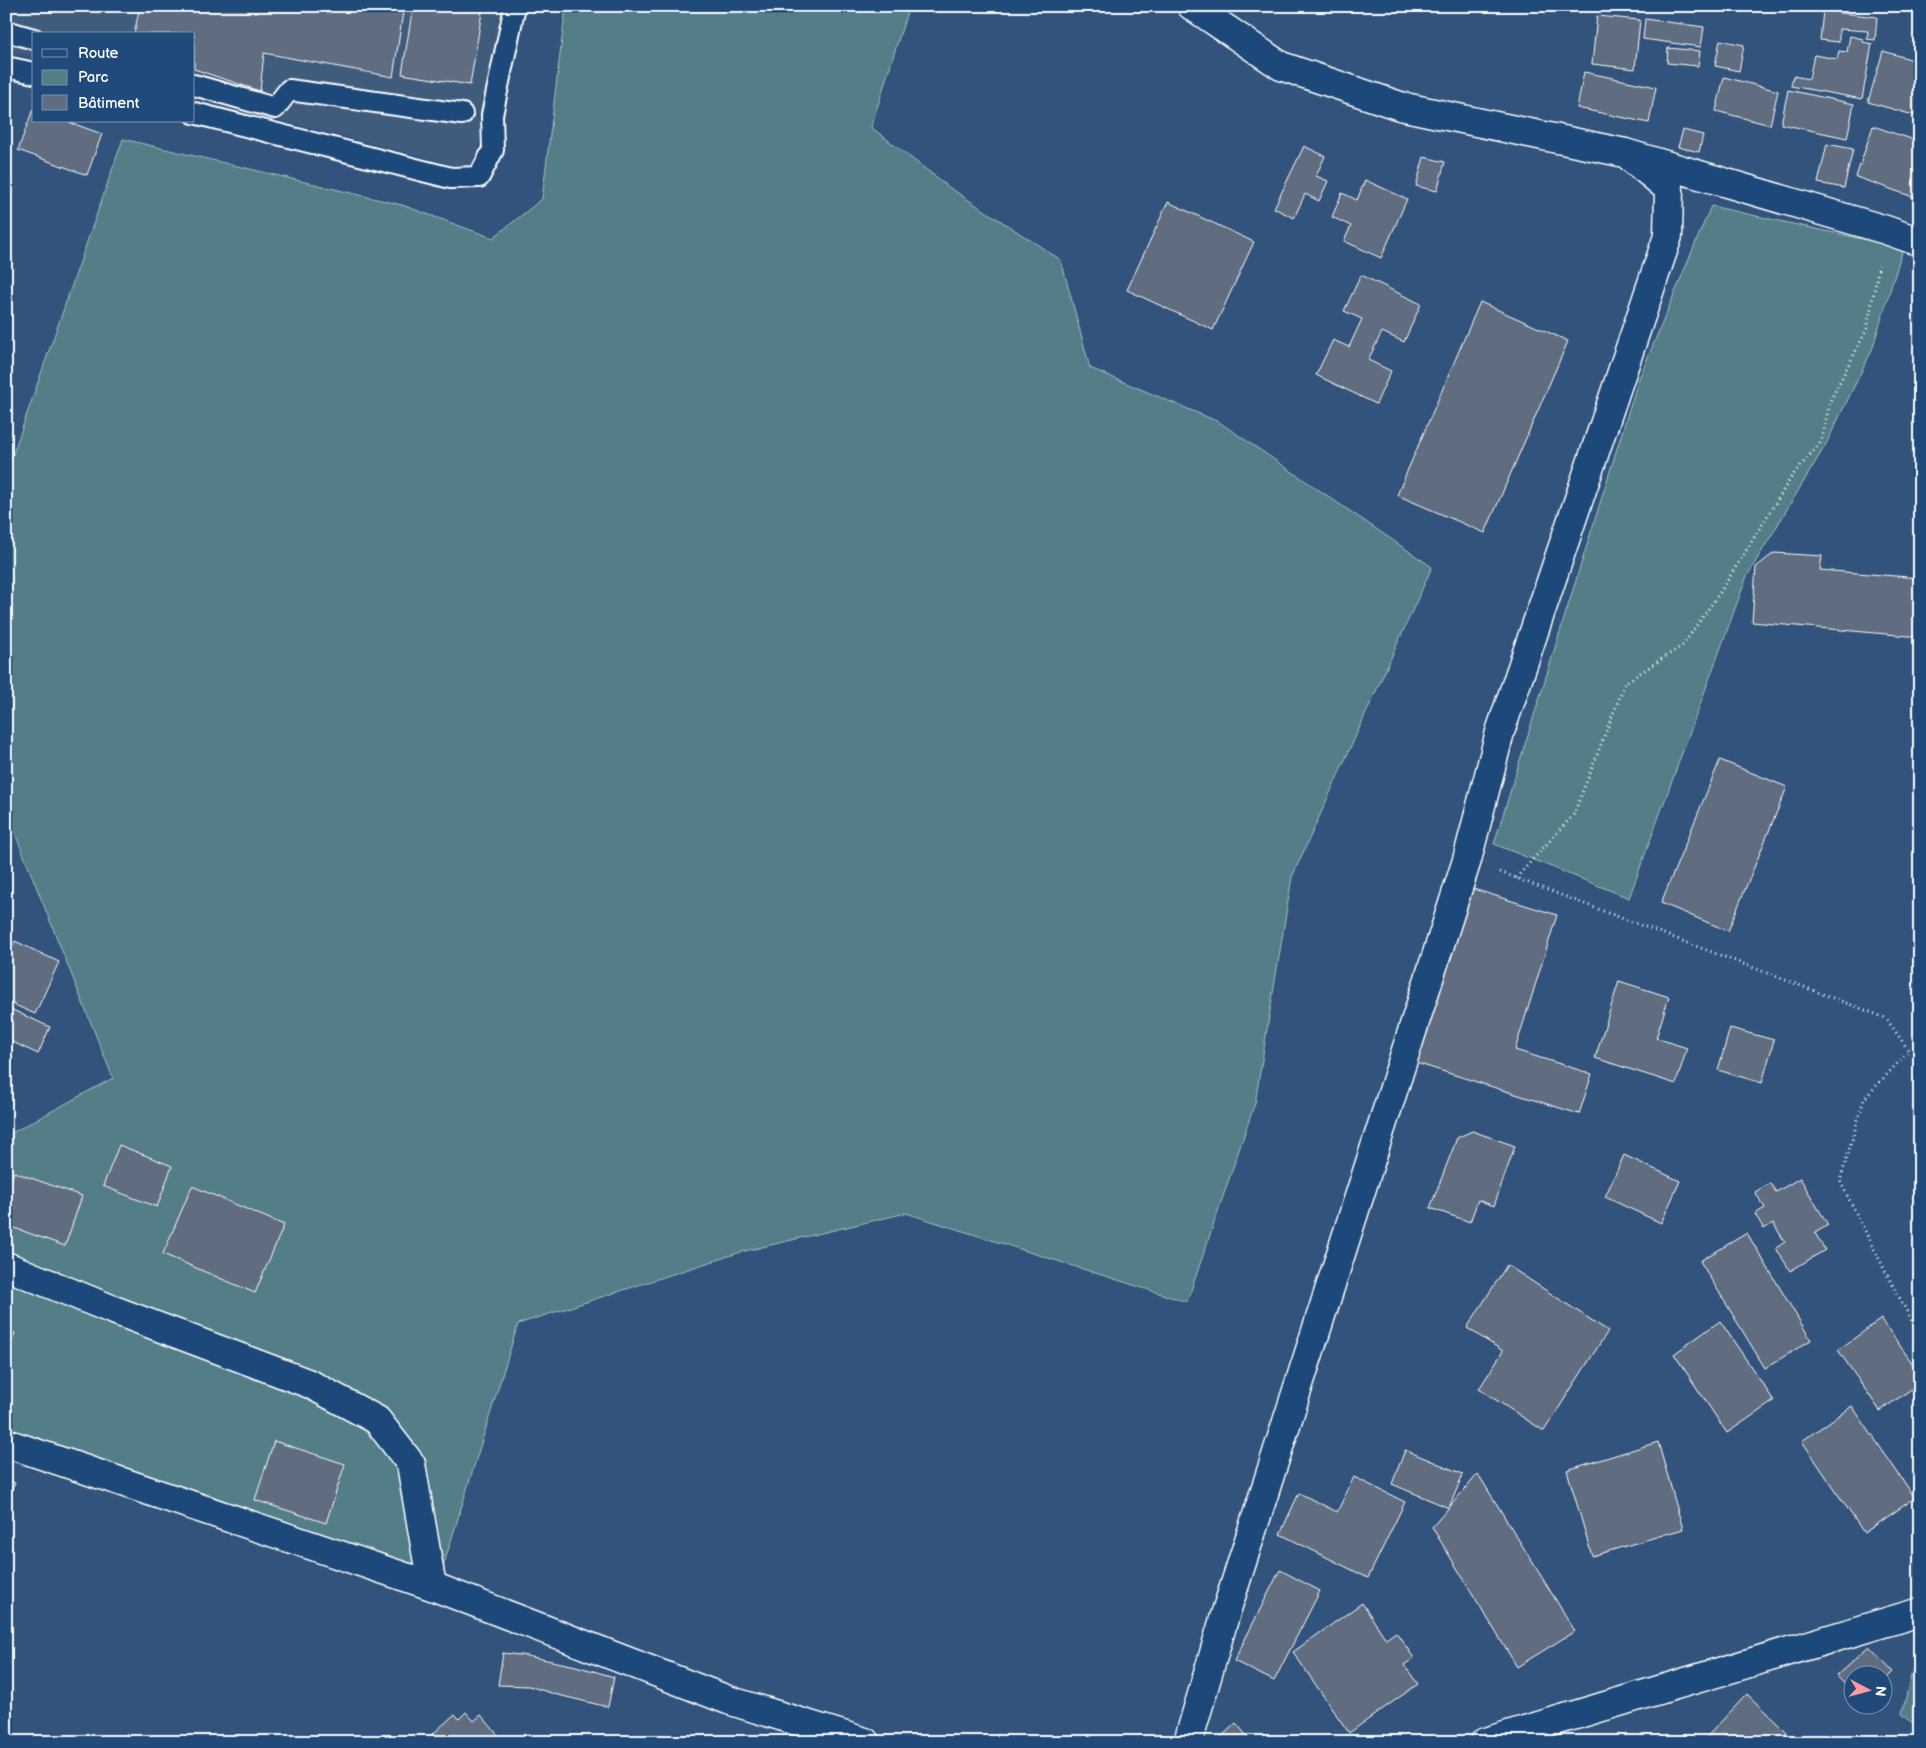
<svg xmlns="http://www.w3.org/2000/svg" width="1926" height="1748" font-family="'Balsamiq Sans',sans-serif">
	<rect width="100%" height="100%" fill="#32547c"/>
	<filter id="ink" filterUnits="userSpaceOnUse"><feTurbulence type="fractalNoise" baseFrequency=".02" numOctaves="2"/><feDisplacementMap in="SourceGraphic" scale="10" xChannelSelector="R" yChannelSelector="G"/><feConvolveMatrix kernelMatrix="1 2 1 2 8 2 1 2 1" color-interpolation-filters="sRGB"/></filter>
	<g filter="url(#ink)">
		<path fill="#405b7d" d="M6,6H501L475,170L194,98V34H34V57L6,50Z"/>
		<g fill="#527e87" stroke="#a8bec3">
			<path d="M566,6H909L871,127L950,188L1061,260L1090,368L1219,422L1432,567L1292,877L1255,1103L1187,1302L906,1213L741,1252L518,1324L437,1586L6,1434V1136L113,1078L6,811V474L123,139L402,205L493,238L542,199Z"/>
			<path d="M1711,206L1903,248L1872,350L1825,446L1747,576L1629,898L1494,844L1638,381Z"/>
			<path d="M1920,1637V1729L1902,1714Z"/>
		</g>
		<g fill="#606c80" stroke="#fff">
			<path d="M140,6H404L393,77L264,53L260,91L194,69V34H134Z"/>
			<path d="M413,6H483L470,85L402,74Z"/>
			<path d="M1823,11L1877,17L1875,40L1867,39L1868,31L1839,29V42L1820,40Z"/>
			<path d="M1597,16L1640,20L1635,69L1592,64Z"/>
			<path d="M1645,19L1704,27L1701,47L1643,39Z"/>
			<path d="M1850,36L1863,39V42L1872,44L1862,99L1791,86L1793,76L1809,79L1814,55L1837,59L1839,51L1847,52Z"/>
			<path d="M1720,40L1744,45L1739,71L1715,66Z"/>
			<path d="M1668,48L1700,51L1698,66L1667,63Z"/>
			<path d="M1883,51L1920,62V117L1868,102Z"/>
			<path d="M1584,72L1656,87L1649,123L1577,108Z"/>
			<path d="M1724,77L1778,91L1770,125L1716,111Z"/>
			<path d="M1788,90L1854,104L1847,138L1781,124Z"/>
			<path d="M33,109L34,121H66L102,134L87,175L18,150Z"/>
			<path d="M1873,126L1920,142L1919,199L1856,177Z"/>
			<path d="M1683,130L1703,135L1699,152L1678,147Z"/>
			<path d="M1827,144L1853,149L1844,188L1818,183Z"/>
			<path d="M1304,146L1325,156L1316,176L1328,181L1319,201L1305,194L1294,218L1274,208Z"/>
			<path d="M1424,157L1445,162L1437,191L1416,186Z"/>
			<path d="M1365,180L1407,199L1381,258L1344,241L1351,226L1332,217L1342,193L1357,200Z"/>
			<path d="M1168,202L1254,242L1213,330L1127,290Z"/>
			<path d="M1361,275L1421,304L1404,342L1382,332L1368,360L1391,371L1376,404L1316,375L1333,340L1349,347L1362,319L1344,311Z"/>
			<path d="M6,288L12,291L6,303Z"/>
			<path d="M1480,302L1568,341L1485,533L1397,495Z"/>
			<path d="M1774,553L1822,556L1820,570L1920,578V637L1752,622L1756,567Z"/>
			<path d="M1720,760L1787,787L1728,931L1661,903Z"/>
			<path d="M1467,887L1557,915L1515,1050L1592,1074L1579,1114L1413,1062Z"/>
			<path d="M15,941L59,962L35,1014L6,1001V960Z"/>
			<path d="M1619,981L1669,997L1656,1038L1687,1048L1676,1084L1595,1058Z"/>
			<path d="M6,1007L50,1027L38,1054L6,1039Z"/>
			<path d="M1730,1028L1774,1040L1762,1083L1718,1070Z"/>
			<path d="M1472,1131L1515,1146L1494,1206L1478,1200L1470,1222L1430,1208L1457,1138Z"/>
			<path d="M119,1145L172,1166L157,1207L103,1186Z"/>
			<path d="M1624,1155L1680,1181L1661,1223L1605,1197Z"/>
			<path d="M14,1172L82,1196L65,1246L6,1225V1194Z"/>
			<path d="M1800,1178L1828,1225L1815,1233L1825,1250L1790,1271L1776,1248L1785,1242L1773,1223L1764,1229L1755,1214L1765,1208L1755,1192L1770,1183L1776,1192Z"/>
			<path d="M192,1186L284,1225L255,1293L163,1254Z"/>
			<path d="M1747,1233L1811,1340L1765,1368L1700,1261Z"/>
			<path d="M1507,1265L1608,1331L1544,1431L1479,1389L1503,1351L1467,1328Z"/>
			<path d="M1881,1319L1920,1374V1383L1880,1411L1838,1350Z"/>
			<path d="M1720,1321L1774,1401L1727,1433L1674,1354Z"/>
			<path d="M6,1330L15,1333L6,1359Z"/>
			<path d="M1852,1406L1915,1498L1864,1533L1802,1441Z"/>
			<path d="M274,1441L345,1464L326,1523L255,1500Z"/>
			<path d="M1658,1442L1683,1529L1592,1556L1567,1470Z"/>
			<path d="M1405,1450L1463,1474L1449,1508L1392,1484Z"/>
			<path d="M1478,1474L1575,1631L1517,1667L1432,1527Z"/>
			<path d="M1354,1477L1405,1502L1368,1578L1280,1534L1299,1493L1337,1512Z"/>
			<path d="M6,1479L15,1483L6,1503Z"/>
			<path d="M1280,1570L1320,1591L1274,1681L1234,1661Z"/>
			<path d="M1362,1603L1386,1639L1396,1632L1414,1658L1404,1665L1418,1684L1349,1733L1293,1652Z"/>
			<path d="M1869,1647L1893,1672L1884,1681V1676H1854V1694L1837,1675Z"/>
			<path d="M503,1653L527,1656L576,1666L614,1677L608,1707L554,1694L529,1686L498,1685Z"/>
			<path d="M1747,1694L1787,1733L1779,1742H1702Z"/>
			<path d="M466,1712L474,1721L481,1715L504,1742H424L455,1714L459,1719Z"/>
			<path d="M1236,1723L1252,1742H1217L1220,1738Z"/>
			<path d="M1554,1730L1558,1742H1517Z"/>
		</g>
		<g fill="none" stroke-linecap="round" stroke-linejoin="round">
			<defs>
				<g id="lane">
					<path d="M6,31L34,39"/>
					<path d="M6,67L34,73"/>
					<path d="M194,85L275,108L289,90L462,114"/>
					<path d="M194,113L451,178L479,177L493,150L492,115L515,6"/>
				</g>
				<g id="street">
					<path d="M1625,153L1886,230L1920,242"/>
					<path d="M6,1266L111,1309L310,1384L377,1420L411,1464L432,1586"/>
					<path d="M6,1443L432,1586L728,1700L865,1742"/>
					<path d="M1485,1742L1920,1612"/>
				</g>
				<path id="secondary" d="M1188,1742L1226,1612L1467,860L1500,732L1668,236L1669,189L1625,153L1400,106L1281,66L1192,6"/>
			</defs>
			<use href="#lane" stroke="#fff" stroke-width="24"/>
			<use href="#street" stroke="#fff" stroke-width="31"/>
			<use href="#secondary" stroke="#fff" stroke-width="31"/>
			<g stroke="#fff" stroke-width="3" stroke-dasharray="1 4" stroke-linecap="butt">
				<path d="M1500,872L1886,1018L1909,1051L1864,1099L1840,1181L1882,1265L1920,1336"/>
				<path d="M1516,878L1574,814L1625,683L1683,645L1721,591L1792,476L1821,442L1830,401L1867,329L1879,265"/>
			</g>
			<use href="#lane" stroke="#1f4a7a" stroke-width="20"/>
			<use href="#street" stroke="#1f4a7a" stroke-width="28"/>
			<use href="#secondary" stroke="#1f4a7a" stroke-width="28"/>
		</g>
	</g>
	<rect width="1926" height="1748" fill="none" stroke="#1f4a7a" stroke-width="25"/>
	<rect x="12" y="12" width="1901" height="1723" fill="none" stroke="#fff" stroke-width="2" filter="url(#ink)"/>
	<rect x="32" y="32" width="162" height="90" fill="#1f4a7a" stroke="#7992af"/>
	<rect x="42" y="49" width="25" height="8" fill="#1f4a7a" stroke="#7992af"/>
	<text x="78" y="58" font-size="15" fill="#ffffff">Route</text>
	<rect x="42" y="70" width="25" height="15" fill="#527e87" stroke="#7992af"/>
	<text x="78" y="82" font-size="15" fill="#ffffff">Parc</text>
	<rect x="42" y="95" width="25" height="15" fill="#606c80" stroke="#7992af"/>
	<text x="78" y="108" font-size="15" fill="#ffffff">Bâtiment</text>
	<g transform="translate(1868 1690) rotate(96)"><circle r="24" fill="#1f4a7a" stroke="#7992af"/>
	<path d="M0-4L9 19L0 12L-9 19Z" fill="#ff9aa2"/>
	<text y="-8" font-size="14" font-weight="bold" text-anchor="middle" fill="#ffffff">N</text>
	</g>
</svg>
